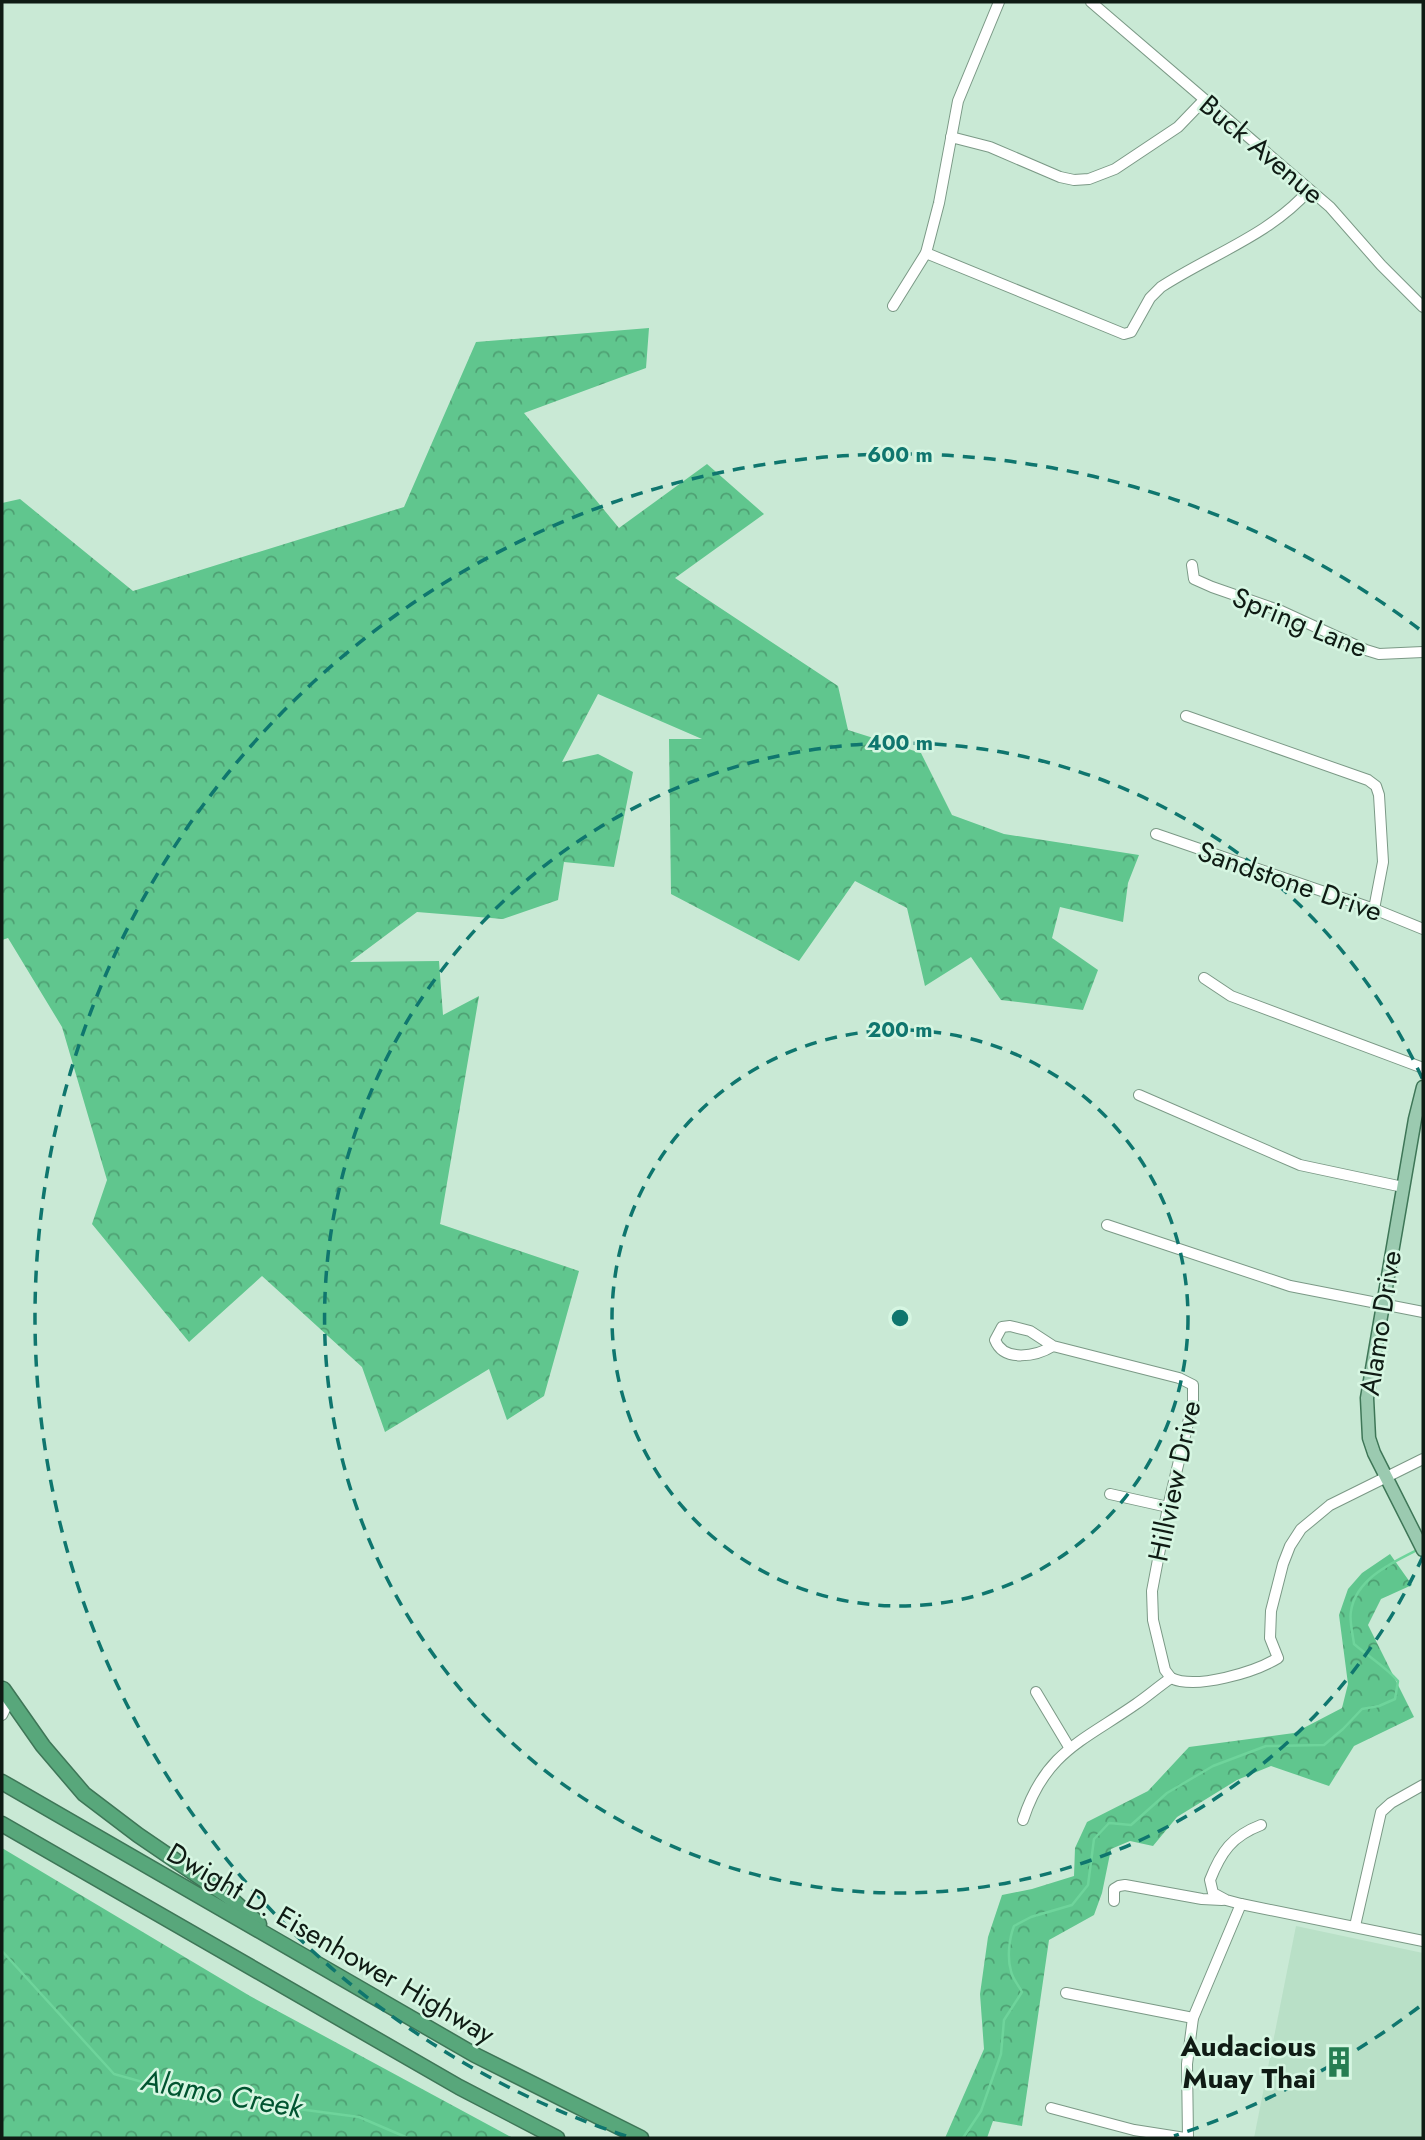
<svg xmlns="http://www.w3.org/2000/svg" width="1425" height="2140" font-family="Jost,sans-serif">
	<defs>
		<pattern id="forest-crowns" width="20" height="18" patternUnits="userSpaceOnUse" patternTransform="scale(1.75)"><rect width="20" height="18" fill="#60c68e"/><path d="M2 6a3 3 0 1 1 6 0M12 15a3 3 0 1 1 6 0" fill="none" stroke="#4ea073"/></pattern>
	</defs>
	<rect width="100%" height="100%" fill="#c9e9d5"/>
	<path fill="#b9e0c7" d="M1296,1926L1423,1953V2138H1254Z"/>
	<g fill="url(#forest-crowns)">
		<path d="M649,328L646,368L524,413L619,528L707,464L764,514L675,578L838,686L848,730L921,753L952,815L1004,834L1139,855L1128,883L1123,922L1060,907L1052,938L1098,970L1083,1010L1001,1000L971,957L925,986L907,908L855,881L799,961L671,894L669,739H702L598,694L562,762L598,754L633,772L614,867L564,862L558,900L503,919L417,912L350,962L439,961L443,1015L479,996L440,1224L579,1271L544,1396L507,1420L489,1369L385,1432L362,1367L262,1276L189,1342L92,1224L107,1180L62,1027L8,938L2,940V503L20,499L133,591L404,507L476,342Z"/>
		<path d="M1390,1554L1412,1585L1381,1599L1368,1625L1414,1717L1354,1746L1329,1786L1271,1766L1237,1780L1177,1817L1153,1846L1130,1841L1111,1849L1102,1893L1094,1915L1049,1940L1022,2126L993,2121L987,2138H945L984,2049L980,1994L988,1937L1002,1895L1032,1889L1074,1876L1075,1848L1087,1822L1148,1791L1189,1747L1294,1733L1342,1708L1348,1684L1339,1615L1348,1589L1362,1573Z"/>
		<path d="M2,1848L250,1996L513,2138H2Z"/>
	</g>
	<g fill="none" stroke-linecap="round" stroke-linejoin="round">
		<g stroke="#6ed49b" stroke-width="2.5">
			<path d="M2,1951L114,2074L185,2094L359,2117L408,2138"/>
			<path d="M963,2138L981,2111L1001,2054L1004,2020L1022,1992C1019,1986 1012,1978 1011,1971C1007,1958 1009,1939 1014,1926L1031,1917L1072,1905L1088,1885L1094,1839L1109,1823L1131,1825L1167,1793L1213,1766L1266,1746L1324,1745L1343,1729L1362,1709L1379,1706L1395,1699L1398,1681C1386,1667 1369,1657 1354,1644C1353,1635 1349,1621 1351,1611C1356,1579 1391,1563 1417,1550"/>
		</g>
		<defs>
			<g id="minor">
				<path d="M1091,2L1330,207L1381,265L1423,307"/>
				<path d="M951,137L990,147L1060,177L1074,180L1089,179L1115,169L1178,127L1204,100"/>
				<path d="M926,253L1124,334L1131,332L1150,298L1161,287C1210,255 1270,235 1309,190"/>
				<path d="M893,306L926,253L939,203L958,101L999,2"/>
				<path d="M1192,565L1194,579L1212,587L1281,611L1366,650L1379,654L1423,652"/>
				<path d="M1186,716L1368,780L1376,786L1379,795L1383,862L1374,909"/>
				<path d="M1156,834L1374,909L1423,929"/>
				<path d="M1204,978L1231,996L1423,1068"/>
				<path d="M1139,1095L1300,1165L1403,1187"/>
				<path d="M1107,1225L1290,1286L1423,1312"/>
				<path d="M1053,1346C1037,1356 1004,1363 995,1340L1002,1327L1010,1326L1030,1331L1053,1346L1179,1378L1193,1385V1402L1168,1507L1152,1591L1153,1620L1165,1670L1171,1678"/>
				<path d="M1110,1494L1168,1507"/>
				<path d="M1171,1678C1196,1690 1255,1672 1278,1658L1270,1638L1271,1611L1283,1564L1290,1546L1301,1529L1330,1505L1423,1459"/>
				<path d="M1036,1692L1069,1747"/>
				<path d="M2,1715L6,1707L4,1692"/>
				<path d="M1023,1820C1045,1752 1083,1741 1136,1704C1148,1696 1159,1686 1171,1678"/>
				<path d="M1261,1825C1232,1836 1221,1852 1210,1880L1213,1893L1226,1900L1241,1904L1423,1941"/>
				<path d="M1114,1901V1889L1119,1886L1125,1885L1202,1899L1222,1900"/>
				<path d="M1355,1926L1381,1812L1391,1803L1423,1785"/>
				<path d="M1066,1993L1193,2018"/>
				<path d="M1051,2108L1134,2130L1185,2138"/>
				<path d="M1188,2138L1187,2064L1193,2018L1241,1904"/>
			</g>
			<path id="major" d="M1423,1087L1415,1119L1367,1398L1369,1438L1374,1453L1423,1550"/>
			<g id="highway">
				<path d="M3,1689L43,1746L84,1794L138,1835L229,1897L259,1924"/>
				<path d="M2,1782L475,2055L641,2138"/>
				<path d="M2,1824L459,2087L557,2138"/>
			</g>
		</defs>
		<use href="#minor" stroke="#7b9986" stroke-width="12"/>
		<use href="#major" stroke="#3e7657" stroke-width="15"/>
		<use href="#highway" stroke="#3e7657" stroke-width="17"/>
		<use href="#minor" stroke="#fff" stroke-width="10"/>
		<use href="#major" stroke="#9bcab0" stroke-width="12"/>
		<use href="#highway" stroke="#58a77b" stroke-width="14"/>
	</g>
	<g fill="none" stroke="#0f766e" stroke-width="3.5" stroke-dasharray="12 9">
		<circle cx="900" cy="1318" r="288"/>
		<path d="M1423 1556A575 575 0 1 1 1423 1080"/>
		<path d="M1419 2007A863 863 0 0 1 1174 2136M626 2136A863 863 0 1 1 1419 629"/>
	</g>
	<defs>
		<symbol id="building-bare" viewBox="-9 -9 18 18"><path d="M-4-6H4V6H1V3H-1V6H-4ZM-2.5-4.3h1.7v1.8h-1.7ZM.8-4.3h1.7v1.8H.8ZM-2.5-1h1.7V.8h-1.7ZM.8-1h1.7V.8H.8Z" fill="#257d52" stroke="#d6f6e2" stroke-width="2.5" paint-order="stroke"/></symbol>
	</defs>
	<g fill-rule="evenodd">
		<use href="#building-bare" x="1317" y="2040" width="44" height="44"/>
	</g>
	<g text-anchor="middle" stroke-width="5" stroke-linejoin="round" paint-order="stroke">
		<g font-size="28" fill="#0f1b14" stroke="#d6f6e2">
			<text transform="translate(1262 149) rotate(40)" y="10">Buck Avenue</text>
			<text transform="translate(1300 622) rotate(22)" y="10">Spring Lane</text>
			<text transform="translate(1290 881) rotate(19)" y="10">Sandstone Drive</text>
			<text transform="translate(1380 1323) rotate(-81)" y="10">Alamo Drive</text>
			<text transform="translate(1174 1481) rotate(-78)" y="10">Hillview Drive</text>
			<text transform="translate(331 1943) rotate(30)" y="10">Dwight D. Eisenhower Highway</text>
		</g>
		<g font-size="28" font-weight="bold" fill="#0f1b14" stroke="#d6f6e2" text-anchor="end">
			<text x="1316" y="2056">Audacious<tspan x="1316" dy="32">Muay Thai</tspan></text>
		</g>
		<g font-size="30" font-style="italic" fill="#005430" stroke="#d6f6e2">
			<text transform="translate(222 2094) rotate(10)" y="10">Alamo Creek</text>
		</g>
	</g>
	<circle cx="900" cy="1318" r="10" fill="#0f766e" stroke="#d6f6e2" stroke-width="3.5"/>
	<g font-size="21" text-anchor="middle" font-weight="bold" fill="#0f766e" stroke="#d6f6e2" stroke-width="5" stroke-linejoin="round" paint-order="stroke">
		<text x="900" y="462">600 m</text>
		<text x="900" y="750">400 m</text>
		<text x="900" y="1037">200 m</text>
	</g>
	<rect width="1425" height="2140" fill="none" stroke="#0f1b14" stroke-width="7"/>
</svg>
